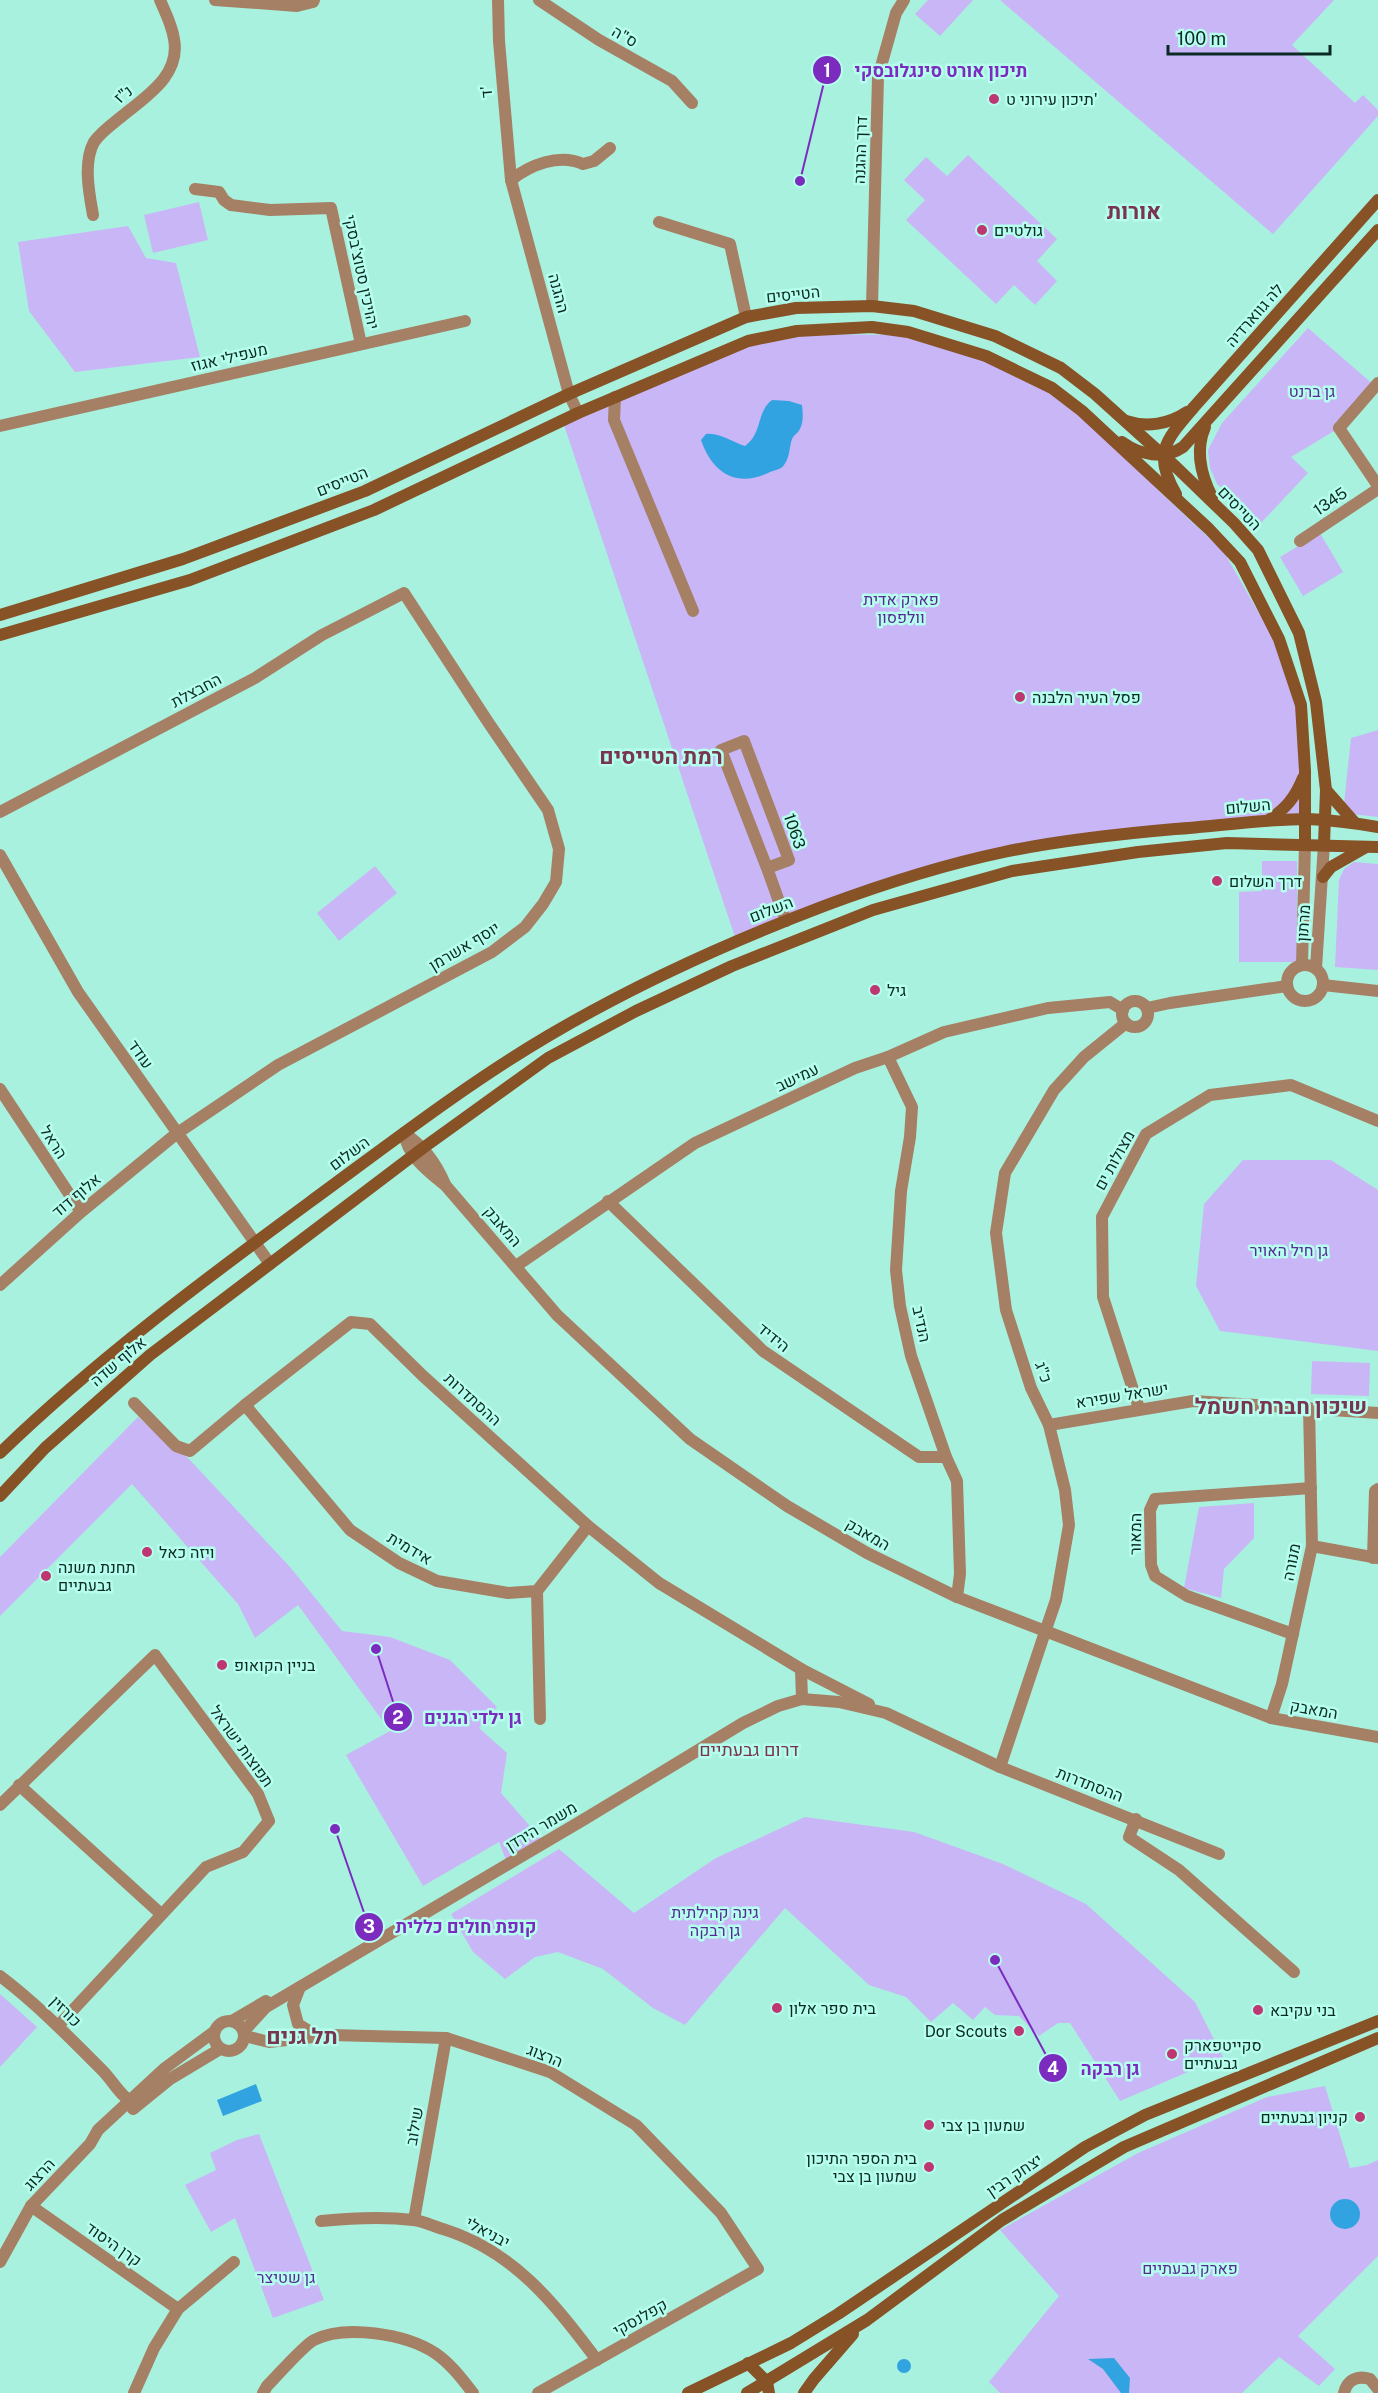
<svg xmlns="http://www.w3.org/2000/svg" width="1378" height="2393" font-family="'Public Sans',Heebo,sans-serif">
	<rect width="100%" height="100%" fill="#a9f1df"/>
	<g fill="#c9b6f6">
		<path d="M928,0H973L940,36L915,14Z"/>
		<path d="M1000,0H1334L1292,45L1355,103L1363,95L1378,110V116L1273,234Z"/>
		<path d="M968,155L1057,239L1037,261L1057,281L1035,305L1014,285L996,304L906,220L925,200L904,180L926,157L947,176Z"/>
		<path d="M199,202L208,240L153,253L144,215Z"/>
		<path d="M128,226L146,258L176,263L200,357L75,372L29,311L18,242Z"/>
		<path d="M1308,328L1375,386L1339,428L1291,457L1308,473L1260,524L1217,484L1210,468L1208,450L1222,423Z"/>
		<path d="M815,334L904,335L984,360L1048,390L1132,459L1159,491L1224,552L1276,643L1301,705L1307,819L1151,831L937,868L736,940L564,425L751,344Z"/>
		<path d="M1320,533L1343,572L1303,596L1280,557Z"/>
		<path d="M1378,730V817L1343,813L1351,738Z"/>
		<path d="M1262,861H1297V962H1239V892L1262,891Z"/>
		<path d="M1354,862L1378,864V970L1335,967L1339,880L1344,869Z"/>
		<path d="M375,866L397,893L339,941L317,913Z"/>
		<path d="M1243,1160H1331L1378,1190V1351L1220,1331L1196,1286L1204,1204Z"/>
		<path d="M1312,1361L1370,1363L1369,1396L1311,1394Z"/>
		<path d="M138,1417L189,1459L290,1567L342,1631L390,1637L450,1660L497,1707L479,1728L507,1753L501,1793L542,1840L508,1865L499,1842L423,1886L346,1755L390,1731L298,1605L255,1638L238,1604L132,1484L0,1616V1557Z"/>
		<path d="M1254,1503V1538L1224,1569L1221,1598L1184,1588L1199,1507Z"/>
		<path d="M805,1817L914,1832L1003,1864L1086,1904L1195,2002L1223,2057L1120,2101L1070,2023H1058L1039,2036L1019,2016L995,2015L985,2007L973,2020L953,2003L931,2022L906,1997L869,1985L785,1908L685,2025L653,2008L603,1969L558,1952L535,1957L505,1979L473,1952L451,1914L559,1849L634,1913L716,1858Z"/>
		<path d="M0,1994L37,2027L0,2067Z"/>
		<path d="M1325,2086L1350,2168L1367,2165L1378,2160V2256L1298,2336L1335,2369L1319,2386L1279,2357L1242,2393H1000L989,2382L1059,2296L1000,2230L1138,2153L1267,2097Z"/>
		<path d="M259,2134L324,2300L273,2318L235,2218L211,2232L185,2185L216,2170L210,2153L237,2140Z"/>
	</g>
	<g fill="#31a3e0">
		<path d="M772,400L789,401L802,405C803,414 804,424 798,432C796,434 793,436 792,439C789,448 790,457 784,465C781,470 773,470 768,473C735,488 712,472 701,440L706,434C719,432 732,442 745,446C763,433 756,412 772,400Z"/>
		<path d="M256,2084L262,2101L223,2116L217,2100Z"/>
		<circle cx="1345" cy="2214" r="15"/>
		<path d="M1114,2358L1130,2378L1129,2393H1121L1103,2369L1088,2359Z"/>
		<circle cx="904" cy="2366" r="7"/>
	</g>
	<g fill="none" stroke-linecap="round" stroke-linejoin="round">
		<g stroke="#a58065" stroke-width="12">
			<path d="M215,0L297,6L313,2L314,0"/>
			<path d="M498,0L499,41L511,180L569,394L578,413"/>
			<path d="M539,0L599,40L672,81L692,103"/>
			<path d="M511,180C530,165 559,153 583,164L594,161L610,148"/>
			<path d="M195,189L219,192L224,200L231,205L270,210L331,208L361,344"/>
			<path d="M93,215C89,193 83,162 94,142C101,132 111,125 121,117C145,97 181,76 174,39C172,25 165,12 160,0"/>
			<path d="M659,222L730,244L746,317"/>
			<path d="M872,306L878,77L896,13L904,0"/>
			<path d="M1378,383L1339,428L1378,486"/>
			<path d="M615,397L614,420L693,611"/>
			<path d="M0,426L465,321"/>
			<path d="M1300,541L1378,489"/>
			<path d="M0,812L255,678L322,635L404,593L488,722L548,810L559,849L556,882L543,904L525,927L492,952L278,1065L176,1134L81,1212L0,1285"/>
			<path d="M767,868L721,750L744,741L789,860L767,868L786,921"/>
			<path d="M1323,985L1378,991"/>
			<path d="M888,1057L912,1107L910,1137L901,1191L896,1270L900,1306L911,1356L946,1457L957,1481L960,1574L957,1597"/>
			<path d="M0,1089L81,1212"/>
			<path d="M608,1201L763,1351L919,1457H946"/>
			<path d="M516,1266L695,1143L855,1068L888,1057L944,1032L1048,1008L1110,1002L1123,1010"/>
			<path d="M134,1403L176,1446L190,1451L245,1405L351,1322L370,1324L422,1375L588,1526L659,1583L801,1669L869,1704"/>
			<path d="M245,1405L350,1530L399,1563L437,1581L508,1593L537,1591L588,1526"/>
			<path d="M1139,1408L1103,1297L1102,1217L1146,1134L1210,1095L1291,1085L1378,1121"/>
			<path d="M1049,1425L1193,1401L1378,1413"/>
			<path d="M1312,1546L1378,1558"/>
			<path d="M1373,1558L1375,1491L1378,1489"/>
			<path d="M537,1591L540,1719"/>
			<path d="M1293,1634L1187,1596L1155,1576L1151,1565L1150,1510L1155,1499L1311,1488"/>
			<path d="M801,1669L802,1699"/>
			<path d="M1271,1718L1282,1684L1312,1546L1309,1408"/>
			<path d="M1000,1767L1045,1632"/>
			<path d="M19,1785L161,1914"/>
			<path d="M0,1805L155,1655L258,1794L269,1821L243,1852L206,1867L58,2026"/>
			<path d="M1136,1819L1129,1837L1179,1870L1294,1972"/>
			<path d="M0,1976C37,2004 69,2037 102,2070C114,2082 121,2098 137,2105"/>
			<path d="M300,1987L293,2005L298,2024L317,2036"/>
			<circle cx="229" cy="2036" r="15"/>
			<path d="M232,2021L266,2001"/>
			<path d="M244,2031L266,2007L583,1820L743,1723L778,1706L802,1699L839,1702L886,1713L1000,1767L1219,1854"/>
			<path d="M245,2036L269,2042L331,2035L446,2038L550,2072L636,2125L721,2213L758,2269L538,2393"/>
			<path d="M133,2109L170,2079L220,2049"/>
			<path d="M31,2206L178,2309"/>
			<path d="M414,2220L446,2038"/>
			<path d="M321,2221C351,2218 382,2216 413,2220C423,2221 433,2226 443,2229C514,2251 554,2303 597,2360"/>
			<path d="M0,2262L31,2206L90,2144L98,2130L165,2068L215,2031"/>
			<path d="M134,2393L154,2348L178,2309L234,2262"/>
			<path d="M263,2393L267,2386C277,2376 304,2345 314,2340C345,2324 406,2334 435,2353C450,2363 462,2379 473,2393"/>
			<path d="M1344,2393C1347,2380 1357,2375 1370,2379L1378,2389"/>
		</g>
		<g stroke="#a58065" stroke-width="12">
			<path d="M0,855L78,992L270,1264"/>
			<path d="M1302,965L1305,844"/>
			<circle cx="1305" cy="983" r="18"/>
			<path d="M1316,968L1324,844"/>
			<circle cx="1135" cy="1014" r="13"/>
			<path d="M1147,1008L1170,1003L1287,986"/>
			<path d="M404,1133C408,1157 428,1171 446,1186L557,1315L690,1439L787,1506L867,1553L957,1597L1271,1718L1378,1737"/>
			<path d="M404,1133C424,1146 436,1163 445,1184"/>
			<path d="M1045,1632L1056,1600L1069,1525L1065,1490L1049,1425L1031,1388L1006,1310L996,1233L1005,1173L1054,1090L1084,1057L1126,1023"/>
		</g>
		<g stroke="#865226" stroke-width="12">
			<path d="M1126,421C1147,428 1169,424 1187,412"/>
			<path d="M1205,427C1195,450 1201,475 1212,497"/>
			<path d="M1122,442C1140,455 1164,460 1183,447L1378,230"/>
			<path d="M1176,494C1152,453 1166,440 1194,407L1378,200"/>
			<path d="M0,615L183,559L365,491L569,394L746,317L796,308L872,306L914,311L995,336L1061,368L1095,394L1176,467L1234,523L1258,550L1299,633L1316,702L1326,790L1324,844"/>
			<path d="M0,635L190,580L374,510L578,413L748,341L797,331L872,327L908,332L986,356L1052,388L1082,411L1209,529L1240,562L1279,639L1301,705L1305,771V844"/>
			<path d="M1326,790L1355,823"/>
			<path d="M1269,820C1286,808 1295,798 1303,778"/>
			<path d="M1323,877L1331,867L1366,847"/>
			<path d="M0,1453C95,1361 204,1280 310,1202C388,1145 465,1085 548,1036C636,984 729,942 824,906C883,884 942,865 1004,852C1061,840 1118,834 1175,829C1219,826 1264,819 1308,819C1331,820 1355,823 1378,827"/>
			<path d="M0,1496L45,1448L150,1355L423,1148L548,1058L636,1011L732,966L873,910L1012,871L1138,852L1227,843L1378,847"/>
			<path d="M748,2363L767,2382L769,2393"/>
			<path d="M688,2393L791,2343L838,2314L1085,2147L1145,2115L1378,2021"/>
			<path d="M747,2393L867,2320L1002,2220L1124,2147L1378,2038"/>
			<path d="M804,2393L814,2379L853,2334"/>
		</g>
	</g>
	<g fill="#be3672" stroke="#b6feed" stroke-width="2">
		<circle cx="994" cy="99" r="6"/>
		<circle cx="982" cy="230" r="6"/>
		<circle cx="1020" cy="697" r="6"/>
		<circle cx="1217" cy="881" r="6"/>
		<circle cx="875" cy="990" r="6"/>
		<circle cx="147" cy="1552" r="6"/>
		<circle cx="46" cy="1576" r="6"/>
		<circle cx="222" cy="1665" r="6"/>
		<circle cx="777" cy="2008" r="6"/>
		<circle cx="1258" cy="2010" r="6"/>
		<circle cx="1019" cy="2031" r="6"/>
		<circle cx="1172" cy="2054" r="6"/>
		<circle cx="1360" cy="2117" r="6"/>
		<circle cx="929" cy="2125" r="6"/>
		<circle cx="929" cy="2167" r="6"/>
	</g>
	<g text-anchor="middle" stroke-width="5" stroke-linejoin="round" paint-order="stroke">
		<g font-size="16" fill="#0b2a24" stroke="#b6feed">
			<text transform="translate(625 36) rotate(29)" y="6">ס"ה</text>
			<text transform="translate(486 92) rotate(-96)" y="6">ד'</text>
			<text transform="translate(123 94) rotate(-38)" y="6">נ"ז</text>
			<text transform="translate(860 150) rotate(-88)" y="6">דרך ההגנה</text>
			<text transform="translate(362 272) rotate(78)" y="6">יהויכין סטוצ'בסקי</text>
			<text transform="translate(559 293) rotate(75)" y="6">ההגנה</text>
			<text transform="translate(793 294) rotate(-6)" y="6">הטייסים</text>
			<text transform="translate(1254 315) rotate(-49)" y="6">לה גווארדיה</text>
			<text transform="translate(229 357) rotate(-13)" y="6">מעפילי אגוז</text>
			<text transform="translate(342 481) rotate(-22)" y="6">הטייסים</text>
			<text transform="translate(1330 501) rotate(-34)" y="6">1345</text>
			<text transform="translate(1240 508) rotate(46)" y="6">הטייסים</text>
			<text transform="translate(196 690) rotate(-28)" y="6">החבצלת</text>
			<text transform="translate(1248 806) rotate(-5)" y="6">השלום</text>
			<text transform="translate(795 831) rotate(71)" y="6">1063</text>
			<text transform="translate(771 909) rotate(-21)" y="6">השלום</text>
			<text transform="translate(1303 923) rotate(-86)" y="6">מרתון</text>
			<text transform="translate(464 946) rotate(-31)" y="6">יוסף אשרמן</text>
			<text transform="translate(141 1054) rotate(55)" y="6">עודד</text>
			<text transform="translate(797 1077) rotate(-25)" y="6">עמישב</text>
			<text transform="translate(54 1142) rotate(57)" y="6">הראל</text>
			<text transform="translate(349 1153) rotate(-36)" y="6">השלום</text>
			<text transform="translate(1114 1160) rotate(-61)" y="6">מצולות ים</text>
			<text transform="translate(76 1195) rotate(-40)" y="6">אלוף דוד</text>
			<text transform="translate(503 1226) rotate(49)" y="6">המאבק</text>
			<text transform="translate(922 1324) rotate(78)" y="6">הנדיב</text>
			<text transform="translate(774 1337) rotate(39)" y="6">הידיד</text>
			<text transform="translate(118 1361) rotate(-40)" y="6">אלוף שדה</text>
			<text transform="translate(1044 1372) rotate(70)" y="6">כ"ג</text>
			<text transform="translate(1122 1395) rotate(-9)" y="6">ישראל שפירא</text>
			<text transform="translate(473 1399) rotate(42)" y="6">ההסתדרות</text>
			<text transform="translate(868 1534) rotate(30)" y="6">המאבק</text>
			<text transform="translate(1135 1534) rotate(-89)" y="6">המאור</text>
			<text transform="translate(410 1548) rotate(30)" y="6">אידמית</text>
			<text transform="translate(1291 1562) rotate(-79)" y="6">מנורה</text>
			<text transform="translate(1314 1709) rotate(10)" y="6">המאבק</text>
			<text transform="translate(242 1746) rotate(54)" y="6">תפוצות ישראל</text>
			<text transform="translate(1090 1784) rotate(21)" y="6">ההסתדרות</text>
			<text transform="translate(541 1826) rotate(-31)" y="6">משמר הירדן</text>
			<text transform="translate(66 2011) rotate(45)" y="6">כורזין</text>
			<text transform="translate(545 2055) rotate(22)" y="6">הרצוג</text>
			<text transform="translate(414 2126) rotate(-80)" y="6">שילוב</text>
			<text transform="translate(39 2174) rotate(-47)" y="6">הרצוג</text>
			<text transform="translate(1014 2175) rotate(-34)" y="6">יצחק רבין</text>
			<text transform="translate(488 2232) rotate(28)" y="6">יבניאלי</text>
			<text transform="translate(114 2244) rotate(35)" y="6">קרן היסוד</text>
			<text transform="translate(640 2317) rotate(-29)" y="6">קפלנסקי</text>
		</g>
		<g font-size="16" fill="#0b2a24" stroke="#b6feed" text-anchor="start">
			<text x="1006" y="105">תיכון עירוני ט'</text>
			<text x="994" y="236">גולטיים</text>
			<text x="1032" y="703">פסל העיר הלבנה</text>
			<text x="1229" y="887">דרך השלום</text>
			<text x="887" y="996">גיל</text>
			<text x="159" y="1558">ויזה כאל</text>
			<text x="58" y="1573">תחנת משנה<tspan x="58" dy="18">גבעתיים</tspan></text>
			<text x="234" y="1671">בניין הקואופ</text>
			<text x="789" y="2014">בית ספר אלון</text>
			<text x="1270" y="2016">בני עקיבא</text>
			<text x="1007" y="2037" text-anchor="end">Dor Scouts</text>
			<text x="1184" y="2051">סקייטפארק<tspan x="1184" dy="18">גבעתיים</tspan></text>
			<text x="1348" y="2123" text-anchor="end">קניון גבעתיים</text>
			<text x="941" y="2131">שמעון בן צבי</text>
			<text x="917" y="2164" text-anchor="end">בית הספר התיכון<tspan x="917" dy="18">שמעון בן צבי</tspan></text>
		</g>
		<g font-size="16" fill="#572a94" stroke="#b6feed">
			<text x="1312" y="397">גן ברנט</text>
			<text x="901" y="605">פארק אדית<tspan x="901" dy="18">וולפסון</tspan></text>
			<text x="1289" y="1256">גן חיל האויר</text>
			<text x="715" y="1918">גינה קהילתית<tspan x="715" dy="18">גן רבקה</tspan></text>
			<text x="1190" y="2274">פארק גבעתיים</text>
			<text x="286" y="2283">גן שטיצר</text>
		</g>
		<g font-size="18" fill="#79344f" stroke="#b6feed">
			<text x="749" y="1756">דרום גבעתיים</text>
		</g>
		<g font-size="22" font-weight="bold" fill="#79344f" stroke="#b6feed">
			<text x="1134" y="219">אורות</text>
			<text x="661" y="764">רמת הטייסים</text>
			<text x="1281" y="1414">שיכון חברת חשמל</text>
			<text x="302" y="2044">תל גנים</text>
		</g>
	</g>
	<path fill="none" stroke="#7b2cbf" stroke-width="2" d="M800 181L827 70M376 1649L398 1717M335 1829L369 1927M995 1960L1053 2068"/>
	<g fill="#7b2cbf" stroke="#b6feed" stroke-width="2">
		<circle cx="800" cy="181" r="6"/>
		<circle cx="376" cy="1649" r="6"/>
		<circle cx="335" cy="1829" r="6"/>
		<circle cx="995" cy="1960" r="6"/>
		<circle cx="827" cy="70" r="15"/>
		<circle cx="398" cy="1717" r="15"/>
		<circle cx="369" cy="1927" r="15"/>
		<circle cx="1053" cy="2068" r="15"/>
	</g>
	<g font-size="18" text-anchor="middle" font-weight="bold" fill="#fff">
		<text x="827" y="77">1</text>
		<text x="398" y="1724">2</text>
		<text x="369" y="1933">3</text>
		<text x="1053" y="2075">4</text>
	</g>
	<g font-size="18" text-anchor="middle" font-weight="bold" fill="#7b2cbf" stroke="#b6feed" stroke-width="5" stroke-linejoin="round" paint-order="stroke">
		<text x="941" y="77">תיכון אורט סינגלובסקי</text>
		<text x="473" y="1724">גן ילדי הגנים</text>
		<text x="466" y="1933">קופת חולים כללית</text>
		<text x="1110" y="2075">גן רבקה</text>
	</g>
	<path d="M1168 45v9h162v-9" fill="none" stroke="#0b2a24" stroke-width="3"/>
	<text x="1177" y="45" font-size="18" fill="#0b2a24" stroke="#b6feed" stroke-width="4.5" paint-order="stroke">100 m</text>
</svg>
